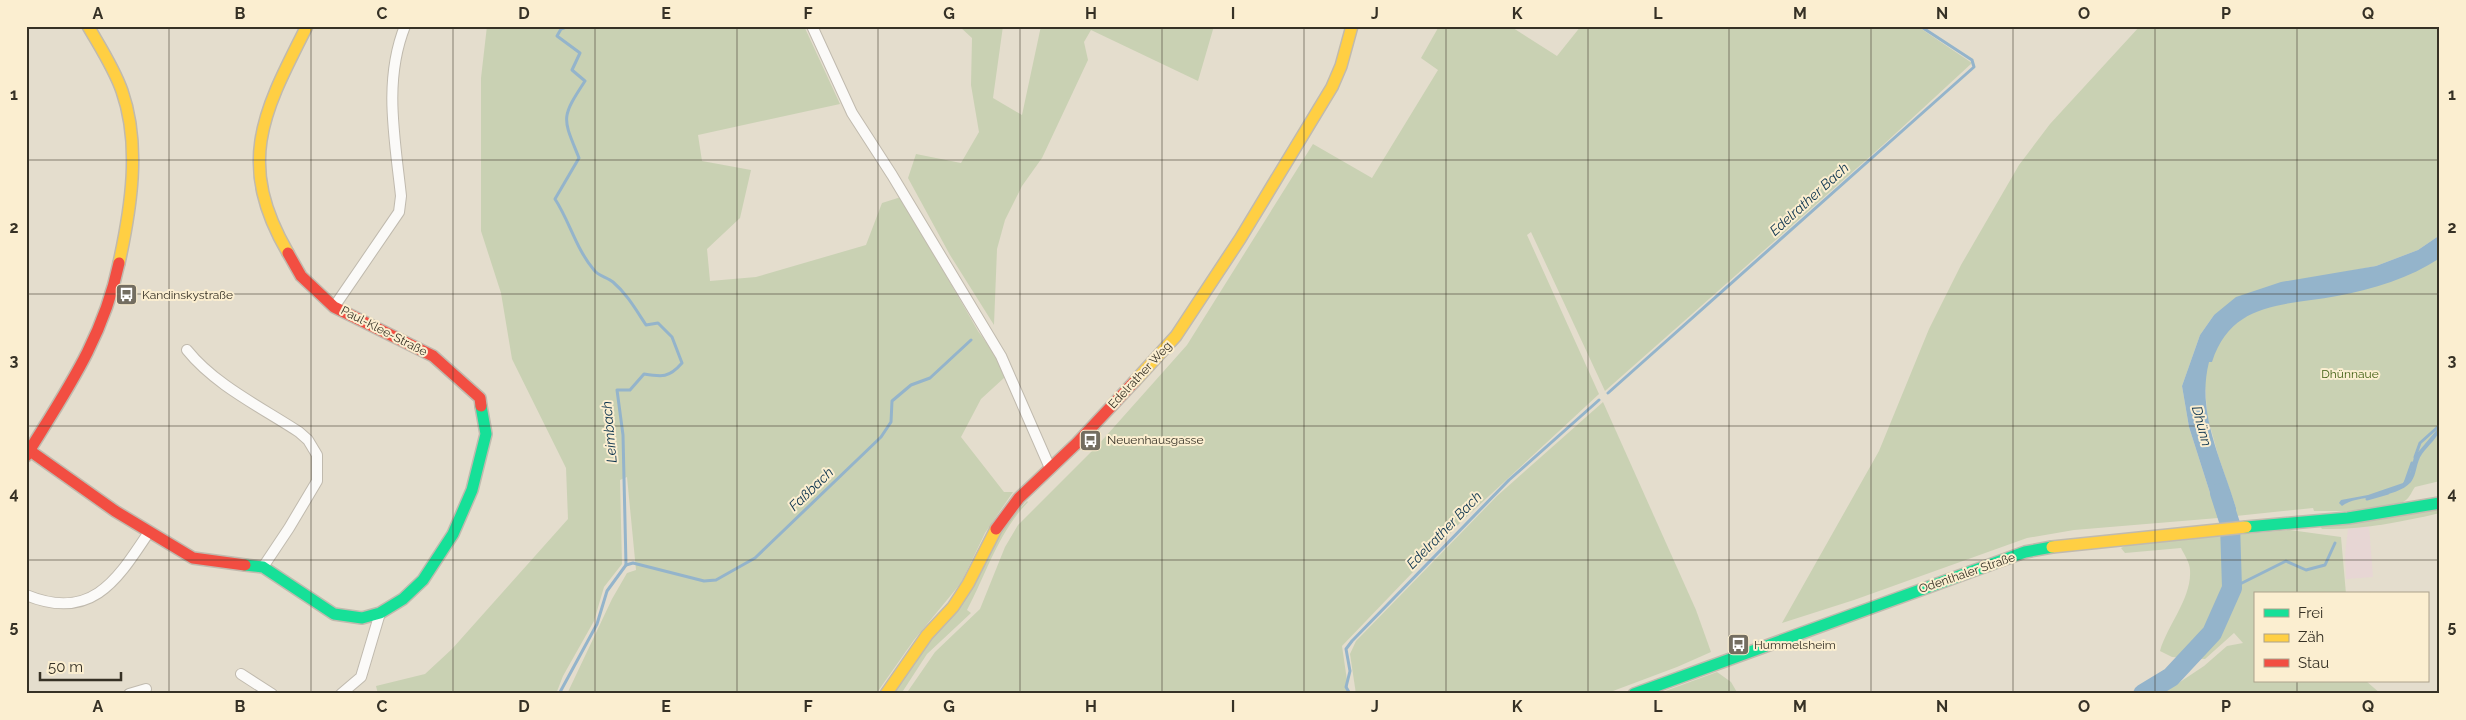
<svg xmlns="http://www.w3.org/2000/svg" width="2466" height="720" font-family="Raleway,sans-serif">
	<rect width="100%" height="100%" fill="#e4ddcd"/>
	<path fill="#e7d6d4" d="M2369,526L2373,577L2346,579L2345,555L2348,529Z"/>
	<g fill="#c9d1b3">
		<path d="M487,26H804L840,104L698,135L702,161L751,170L740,218L707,249L710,281L756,277L866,245L882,203L901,197L978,331L996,356L1005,377L981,399L961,437L1004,492H1013L985,533L961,583L914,640L876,694H567L612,599L627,573L636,570L627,477L620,480L622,564L604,587L594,621L563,676L556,694H378L376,686L425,674L452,649L568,519L566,468L512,359L501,293L481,231V78Z"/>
		<path d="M959,26H1003L993,98L1022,115L1041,26H1214L1198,81L1091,30L1084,42L1088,60L1042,158L1022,186L1005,220L997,249L994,325L950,255L908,178L916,154L961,163L979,132L971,85L972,38Z"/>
		<path d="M1435,26H1510L1557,56L1581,26H1917L1972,63L1883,145L1605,391L1531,232L1527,235L1599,394L1462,521L1342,646L1349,694H906L935,652L980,609L1005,547L1018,525L1098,445L1187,345L1313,144L1372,178L1438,70L1421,58L1438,28Z"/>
		<path d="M2140,26H2440V235L2418,250L2376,266L2335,274L2214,315L2200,335L2182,386L2189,427L2218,518L2074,530L2027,538L1854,600L1782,623L1879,451L1929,329L1961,265L2019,165L2050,124Z"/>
		<path d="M2440,246V481L2415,487C2412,491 2410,497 2406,500C2390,513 2335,511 2314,511L2313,508L2236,516V508L2218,455L2207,415L2205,383L2208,342L2244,305L2336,285Z"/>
		<path d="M1603,402L1696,610L1711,652L1677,667L1605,694H1356L1350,654L1356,641L1497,496Z"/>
		<path d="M1027,501L1028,502C998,533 987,572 967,610L971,613L927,654L901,694H892L1012,517Z"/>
		<path d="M2440,507V513C2401,522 2362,530 2322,529L2320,526Z"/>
		<path d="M2290,530L2341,537L2346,594H2255V681H2366L2381,694H2162L2204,666L2227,646L2243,643L2234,633L2205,659L2172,657L2160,651C2168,624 2192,598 2190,570C2190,563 2184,554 2181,548L2125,553L2121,548L2129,544Z"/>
		<path d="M1717,672L1731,682L1738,694H1657Z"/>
	</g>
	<g fill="#94b4cb">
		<path d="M2440,235V258C2410,278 2373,289 2337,296C2286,306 2232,300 2212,362H2209C2196,413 2222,460 2236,508V516L2218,518L2189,427L2182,386L2200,335L2214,315L2236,297L2281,282L2376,266L2418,250Z"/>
		<path d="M2440,426C2440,437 2428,445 2422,454C2416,462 2417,474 2411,482C2395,500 2357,494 2342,506L2339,503L2341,500L2368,495L2403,483L2410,473L2414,457Z"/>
	</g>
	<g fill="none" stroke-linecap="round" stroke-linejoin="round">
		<g stroke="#94b4cb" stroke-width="3">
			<path d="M1608,393L1974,67L1972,60L1920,26"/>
			<path d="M2415,457L2420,443L2440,425"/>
			<path d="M2405,483L2412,463"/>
			<path d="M2367,499L2388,493"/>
			<path d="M626,565L633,563L704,581L716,580L755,558L881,437L891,422L892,401L911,385L930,378L971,340"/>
			<path d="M2232,588L2286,561L2306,570L2325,565L2335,543"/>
			<path d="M559,694L597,624L607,591L626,565L623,435L617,390H630L644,374C662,377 669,378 682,363L672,337L658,323L646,325C636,310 627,294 613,282C607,277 598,276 594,270C576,249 570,222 555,199L579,158C563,118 560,119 585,81L572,70L580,53L557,36L561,29L569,26"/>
			<path d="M1350,694L1346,687L1350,671L1346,649L1352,641L1509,480L1599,400"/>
		</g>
		<path stroke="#94b4cb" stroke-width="20" d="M2143,694L2171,677L2212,633L2232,588L2230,524L2220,493"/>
		<defs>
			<g id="street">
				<path d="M812,26L852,113L892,175L1001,356L1050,468"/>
				<path d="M334,307L399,212L401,196C395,139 383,81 405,26"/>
				<path d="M187,350C215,385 261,407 299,432L308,440L317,455V481L289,528L263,567"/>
				<path d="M26,595C92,622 117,580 149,532"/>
				<path d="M241,674L272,694"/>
				<path d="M129,694L146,689"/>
				<path d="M341,694L361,677L380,613"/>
			</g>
			<g id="fast">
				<path d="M2246,527L2348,518L2440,503"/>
				<path d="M245,565L263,567L334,614L362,618L380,613L403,599L423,580L453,534L472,490L486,434L481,406"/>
				<path d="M1634,694L2025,552L2052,547"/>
			</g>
			<g id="slow">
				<path d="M88,26C100,47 114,68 122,91C141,145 131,208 119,263"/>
				<path d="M288,253C235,162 264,111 307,26"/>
				<path d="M1134,382L1176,336L1240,239L1332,87L1341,66L1352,26"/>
				<path d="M2052,547L2246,527"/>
				<path d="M886,694L927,635L953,607L968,584L996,529"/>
			</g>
			<g id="jam">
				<path d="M288,253L301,276L334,307L433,356L480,398L481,406"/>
				<path d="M26,448L115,511L193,558L245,565"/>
				<path d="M26,456C66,391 103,339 119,263"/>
				<path d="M996,529L1019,498L1077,443L1134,382"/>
			</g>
		</defs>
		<use href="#street" stroke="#c0baae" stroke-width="12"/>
		<use href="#fast" stroke="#c0baae" stroke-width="14"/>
		<use href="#slow" stroke="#c0baae" stroke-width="14"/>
		<use href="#jam" stroke="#c0baae" stroke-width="14"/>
		<use href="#street" stroke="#fbfaf8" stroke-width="10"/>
		<use href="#fast" stroke="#16e098" stroke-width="11"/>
		<use href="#slow" stroke="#ffcf43" stroke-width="11"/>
		<use href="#jam" stroke="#f24e42" stroke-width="11"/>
	</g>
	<path fill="none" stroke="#363125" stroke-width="1" stroke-opacity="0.55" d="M169,26V694M311,26V694M453,26V694M595,26V694M737,26V694M878,26V694M1020,26V694M1162,26V694M1304,26V694M1446,26V694M1588,26V694M1729,26V694M1871,26V694M2013,26V694M2155,26V694M2297,26V594M26,160H2440M26,294H2440M26,426H2440M26,560H2440M2297,681V694"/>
	<defs>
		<symbol id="bus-square" viewBox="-11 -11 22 22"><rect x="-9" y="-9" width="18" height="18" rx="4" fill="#736d60" stroke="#fbeed0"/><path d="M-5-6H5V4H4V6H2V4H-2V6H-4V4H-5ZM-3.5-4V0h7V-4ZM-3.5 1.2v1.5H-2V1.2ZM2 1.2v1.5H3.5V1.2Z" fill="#fff"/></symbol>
	</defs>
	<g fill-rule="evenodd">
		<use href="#bus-square" x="114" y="282" width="25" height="25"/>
		<use href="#bus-square" x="1078" y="428" width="25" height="25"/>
		<use href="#bus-square" x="1726" y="632" width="25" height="25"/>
	</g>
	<g text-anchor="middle" stroke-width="4" stroke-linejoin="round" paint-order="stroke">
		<g font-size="12" fill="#363125" stroke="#fbeed0" text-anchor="start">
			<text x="142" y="299">Kandinskystraße</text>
			<text x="1107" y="444">Neuenhausgasse</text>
			<text x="1754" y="649">Hummelsheim</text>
		</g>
		<g font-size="12" fill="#363125" stroke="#fbeed0">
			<text transform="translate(384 331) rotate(27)" y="4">Paul-Klee-Straße</text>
			<text transform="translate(1140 375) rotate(-47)" y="4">Edelrather Weg</text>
			<text transform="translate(1967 573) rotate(-19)" y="4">Odenthaler Straße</text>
		</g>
		<g font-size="12" fill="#405f13" stroke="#fbeed0">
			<text x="2350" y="378">Dhünnaue</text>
		</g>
		<g font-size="14" font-style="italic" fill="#0d344f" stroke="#fbeed0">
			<text transform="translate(1809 199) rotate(-42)" y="5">Edelrather Bach</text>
			<text transform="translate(2202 426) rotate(75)" y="5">Dhünn</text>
			<text transform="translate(609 432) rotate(-95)" y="5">Leimbach</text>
			<text transform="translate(811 489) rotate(-44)" y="5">Faßbach</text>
			<text transform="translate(1444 530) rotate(-46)" y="5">Edelrather Bach</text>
		</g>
	</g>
	<rect width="2466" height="720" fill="none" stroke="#fbeed0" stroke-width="55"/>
	<rect x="2254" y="592" width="175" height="90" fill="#fbeed0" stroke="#aca28c"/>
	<rect x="2264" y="609" width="25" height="8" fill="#16e098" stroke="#aca28c"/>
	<text x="2298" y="618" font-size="15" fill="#363125">Frei</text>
	<rect x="2264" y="634" width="25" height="8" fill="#ffcf43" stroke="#aca28c"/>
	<text x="2298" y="642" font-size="15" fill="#363125">Zäh</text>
	<rect x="2264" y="659" width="25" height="8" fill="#f24e42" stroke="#aca28c"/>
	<text x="2298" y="668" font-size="15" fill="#363125">Stau</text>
	<path d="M40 672v8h81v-8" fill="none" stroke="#363125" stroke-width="2.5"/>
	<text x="48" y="672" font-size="15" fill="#363125" stroke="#fbeed0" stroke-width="4" paint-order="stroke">50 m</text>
	<rect x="28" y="28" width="2410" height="664" fill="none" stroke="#363125" stroke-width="2"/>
	<g font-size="16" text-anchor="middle" font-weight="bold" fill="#363125">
		<text x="98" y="19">A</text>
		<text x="240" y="19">B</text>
		<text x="382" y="19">C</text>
		<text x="524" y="19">D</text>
		<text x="666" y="19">E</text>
		<text x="808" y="19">F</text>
		<text x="949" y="19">G</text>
		<text x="1091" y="19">H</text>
		<text x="1233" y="19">I</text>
		<text x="1375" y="19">J</text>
		<text x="1517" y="19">K</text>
		<text x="1658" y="19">L</text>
		<text x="1800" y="19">M</text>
		<text x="1942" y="19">N</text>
		<text x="2084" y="19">O</text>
		<text x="2226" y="19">P</text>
		<text x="2368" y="19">Q</text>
		<text x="14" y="100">1</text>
		<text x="2452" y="100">1</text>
		<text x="14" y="233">2</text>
		<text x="2452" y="233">2</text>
		<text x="14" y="366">3</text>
		<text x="2452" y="366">3</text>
		<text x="14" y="499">4</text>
		<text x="2452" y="499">4</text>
		<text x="14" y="632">5</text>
		<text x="2452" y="632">5</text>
		<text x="98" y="712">A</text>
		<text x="240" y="712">B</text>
		<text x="382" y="712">C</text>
		<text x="524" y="712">D</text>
		<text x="666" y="712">E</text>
		<text x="808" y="712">F</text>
		<text x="949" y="712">G</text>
		<text x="1091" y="712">H</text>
		<text x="1233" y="712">I</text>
		<text x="1375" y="712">J</text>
		<text x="1517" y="712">K</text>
		<text x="1658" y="712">L</text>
		<text x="1800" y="712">M</text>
		<text x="1942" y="712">N</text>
		<text x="2084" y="712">O</text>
		<text x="2226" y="712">P</text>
		<text x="2368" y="712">Q</text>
	</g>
</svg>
